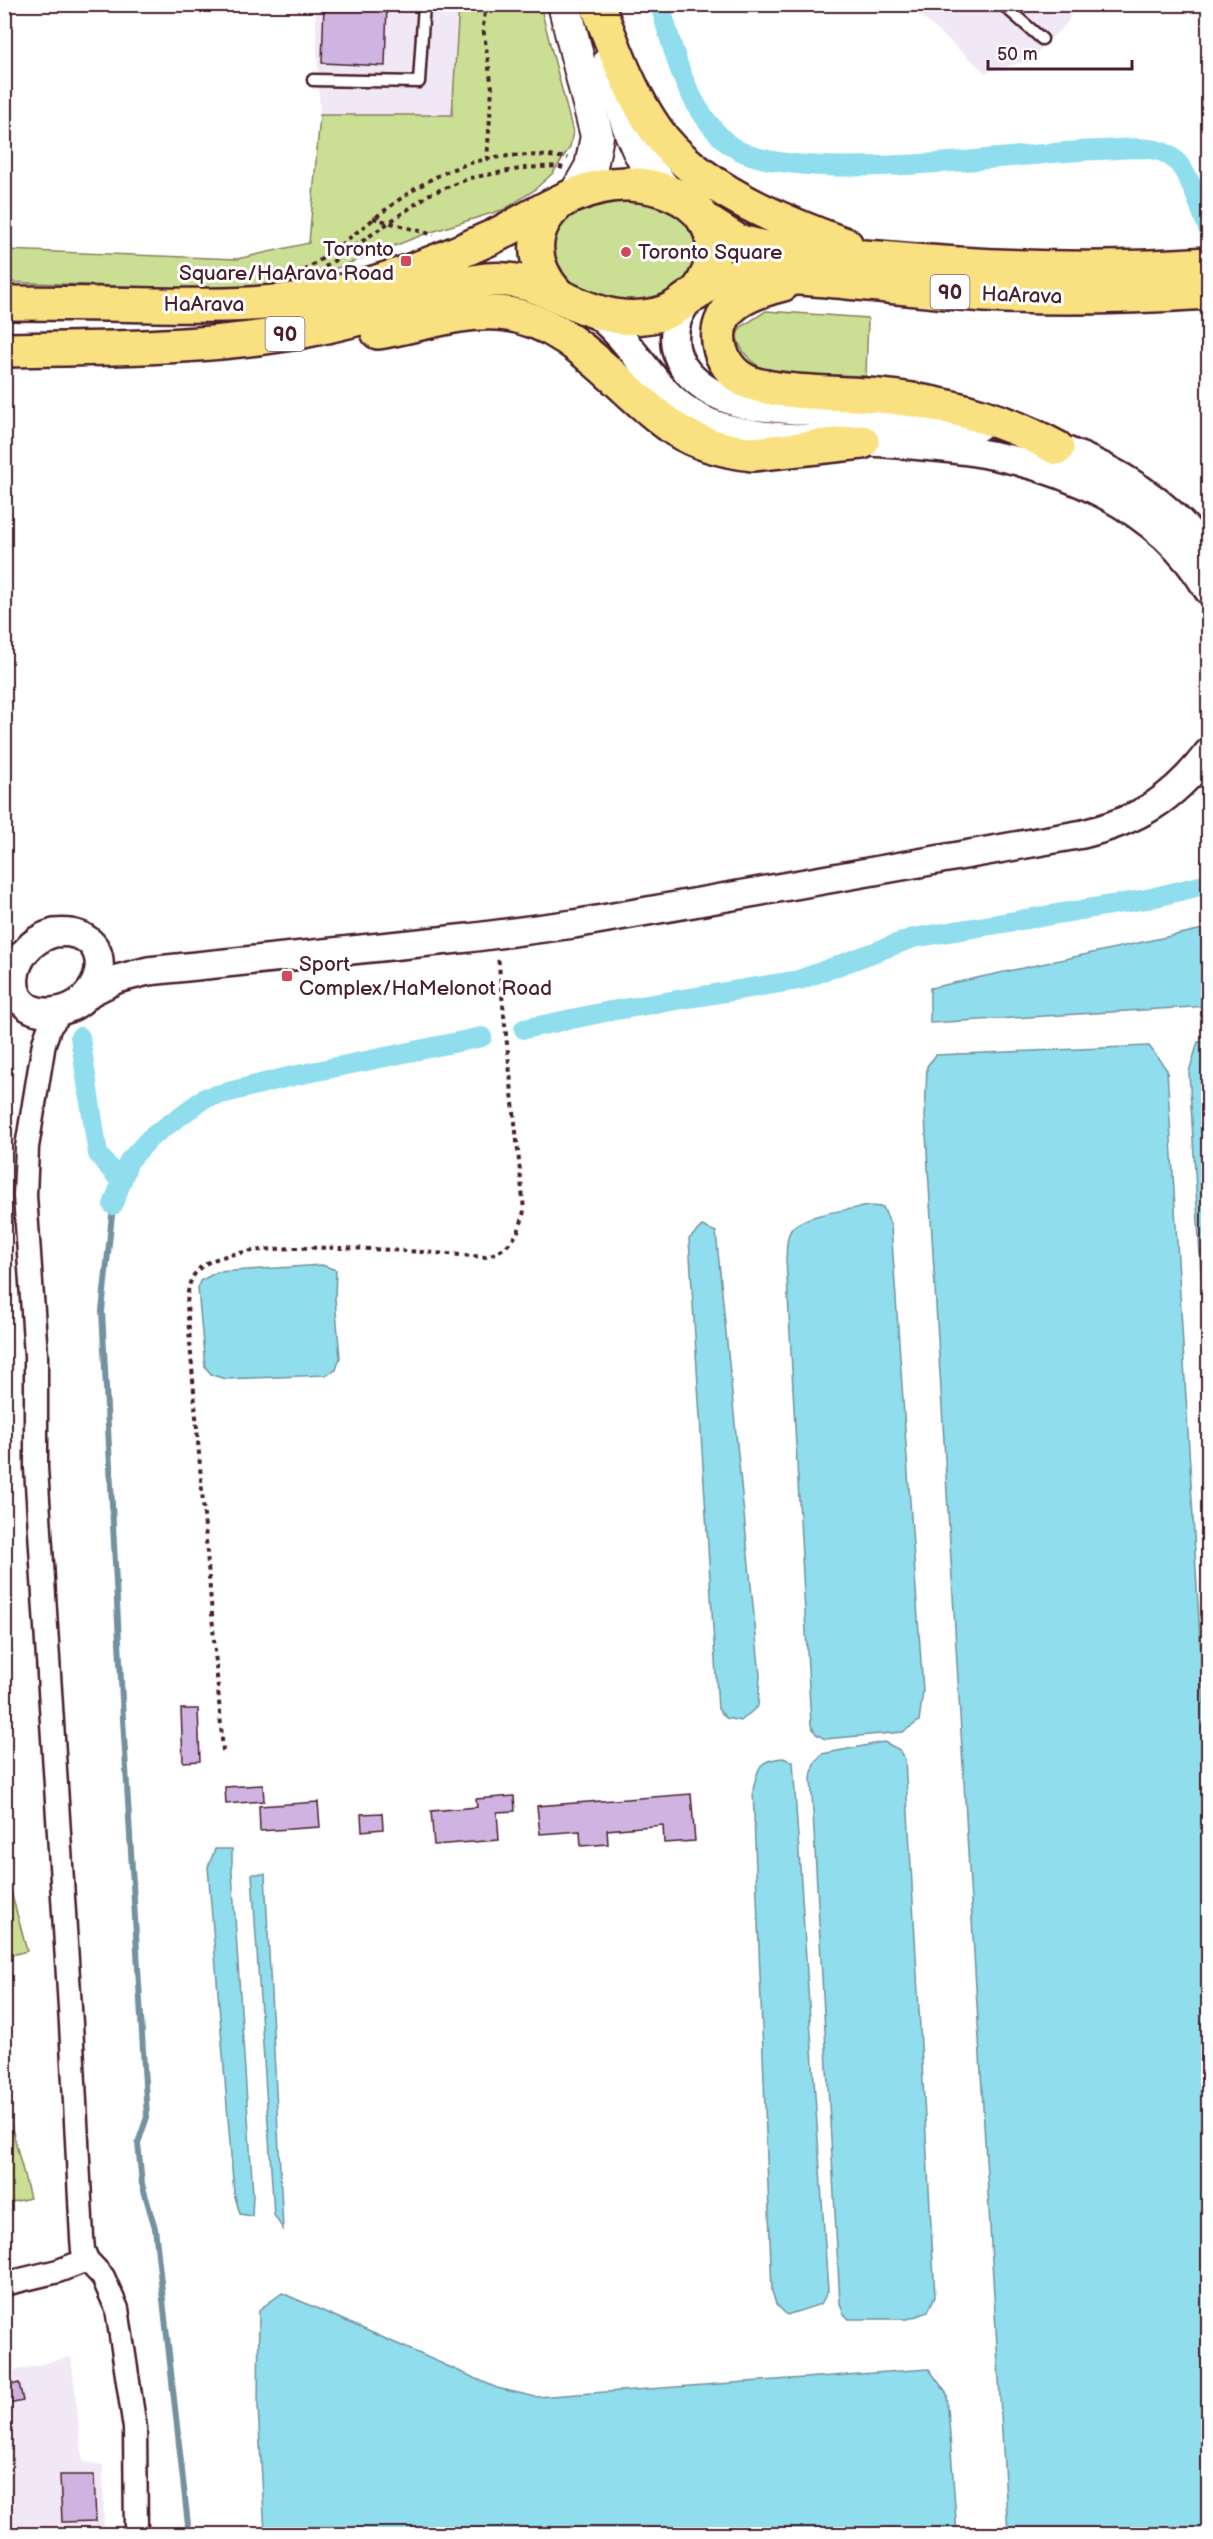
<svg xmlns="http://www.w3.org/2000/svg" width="1213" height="2539" font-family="'Balsamiq Sans',sans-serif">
	<rect width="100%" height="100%" fill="#fff"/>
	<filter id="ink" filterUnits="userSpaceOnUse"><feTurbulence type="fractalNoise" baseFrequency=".0167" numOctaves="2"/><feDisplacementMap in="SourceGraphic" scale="12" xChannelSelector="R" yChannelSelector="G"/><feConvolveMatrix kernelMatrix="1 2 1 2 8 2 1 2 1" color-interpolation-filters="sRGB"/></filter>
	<g filter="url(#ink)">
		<g fill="#f1e8f6">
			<path d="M1068,4L1072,9L1068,22L1029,60L986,73L908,5Z"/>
			<path d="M315,5H459L453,115H320Z"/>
			<path d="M71,2357L83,2462L103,2465L104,2534H5L4,2373Z"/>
		</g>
		<g fill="#cadf94" stroke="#8a7f60" stroke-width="1.5">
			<path d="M459,5H540L573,132L570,147L553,173L533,191L505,209L425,234L337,268L285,285L229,290L5,282V250L237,259L309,243L320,115H452Z"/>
			<path d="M592,196L681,206L694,218L700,276L643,309L562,288L547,233Z"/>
			<path d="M766,311L868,318L866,376C845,375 772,376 758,366C747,359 740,348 736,336L741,327Z"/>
			<path d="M5,1869L27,1951L5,1957H4Z"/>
			<path d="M5,2102L30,2198L5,2204H4Z"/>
		</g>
		<g fill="#8fdded" stroke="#73919f" stroke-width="1.5">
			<path d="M1208,928V1006L930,1023V988Z"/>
			<path d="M1208,1041V1390L1189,1072L1198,1042Z"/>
			<path d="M1149,1046L1167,1070L1208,1776V2534H1008L925,1117L927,1066L936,1055Z"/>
			<path d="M868,1206L883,1207L891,1226L923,1691L919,1721L903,1732L825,1739L816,1734L811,1725L786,1258C787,1251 786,1242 789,1234C795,1214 849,1210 868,1206Z"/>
			<path d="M702,1226L716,1232L760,1676L758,1706L741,1721L726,1718L718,1709L689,1239Z"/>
			<path d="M322,1265L336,1270L335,1299L340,1358L336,1370L326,1375L226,1379L212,1375L205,1367L198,1288L200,1281L217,1272Z"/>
			<path d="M884,1742L898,1749L905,1759L935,2297L928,2312L908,2319H849L843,2313L840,2303L811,1777L814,1764L822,1754Z"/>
			<path d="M783,1758L793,1762L828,2291L821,2304L787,2315L776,2304L772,2291L753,1790C758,1768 758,1760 783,1758Z"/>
			<path d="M215,1849H232V1872L253,2194L252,2216L240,2214L234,2193L208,1867Z"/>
			<path d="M252,1874H265L283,2229L274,2215Z"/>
			<path d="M282,2293L497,2388L536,2397L929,2369L947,2394L957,2534H265L258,2407L259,2310Z"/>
		</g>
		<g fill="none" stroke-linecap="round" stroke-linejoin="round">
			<path stroke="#73919f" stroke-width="6" d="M113,1205L102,1311L123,1719L147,2117L138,2143L142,2184L155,2228L189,2534"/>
			<g stroke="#8fdded" stroke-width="20">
				<path d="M660,4C674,55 686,105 726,142C781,191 1021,152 1099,150C1121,150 1156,142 1174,159C1190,173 1200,208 1208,228"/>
				<path d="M524,1029L610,1011L799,980L913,938L1147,899L1208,884"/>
				<path d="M80,1037L98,1154L121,1182"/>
				<path d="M113,1205L129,1161L150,1138L205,1098L288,1077L482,1037"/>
			</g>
		</g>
		<g fill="#cfb4e2" stroke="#4a1f2b" stroke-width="1.5">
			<path d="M324,4H387L385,66L322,63Z"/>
			<path d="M181,1709H198L200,1761L183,1762Z"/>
			<path d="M263,1785L264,1801L226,1804L225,1787Z"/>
			<path d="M691,1794L695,1841L664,1843L663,1825L607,1830L608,1844L581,1846L580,1831L540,1834L537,1806Z"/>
			<path d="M514,1796L515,1811L497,1812L499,1840L434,1845L431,1811L477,1807L476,1799Z"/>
			<path d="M318,1802L320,1827L260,1831L259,1806Z"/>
			<path d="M382,1813L383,1829L362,1831L361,1814Z"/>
			<path d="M19,2383L23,2401L4,2405V2387Z"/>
			<path d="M60,2475H94L96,2521L62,2522Z"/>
		</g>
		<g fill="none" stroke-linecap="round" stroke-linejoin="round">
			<defs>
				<g id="service">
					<path d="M1002,4L1042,39"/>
					<path d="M313,80L419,82L424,4"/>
				</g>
				<g id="minor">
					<path d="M63,1010L50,1026L44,1043L27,1147L25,1196L36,1355V1468L71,2024L82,2238L83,2250L87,2260L103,2277L117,2309L135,2428L136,2534"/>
					<path d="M4,2284L58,2271L87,2260"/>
				</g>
				<g id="tertiary">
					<path d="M688,300C684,307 679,314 677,321C663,370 711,398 751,406L978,427"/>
					<path d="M593,312C639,344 656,402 711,423C750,438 795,437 837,440C880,443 925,445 968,451C1061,465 1159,507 1208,590"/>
					<path d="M1039,441C1105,462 1169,498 1208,556"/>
					<path d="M54,933C121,926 108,1009 51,1012C0,1015 4,947 54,933Z"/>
					<path d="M89,993L117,979L148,971L468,938L574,924L1083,834C1139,820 1173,799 1208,753"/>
				</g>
				<g id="secondary">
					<path d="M564,4L597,136L591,167L576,193"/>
					<path d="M610,61C622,108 632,153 665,190"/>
				</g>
				<g id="trunk">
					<path d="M599,9C615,50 630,93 656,130C696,187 782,222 846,245"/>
					<path d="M704,220L737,241L756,246C796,254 839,255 879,258C989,268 1098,272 1208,264"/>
					<path d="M783,284C767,288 750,293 736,303C707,324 717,367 746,381C770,393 840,393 869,395C933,400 999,416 1057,448"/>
					<path d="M557,294C531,265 528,230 559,203"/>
					<path d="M4,303C54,303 104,304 154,305C221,306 287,306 352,289C398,277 444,260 488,239C532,219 579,182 629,184C693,187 740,234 696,294"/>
					<path d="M378,332C418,326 458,310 499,313C575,320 617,390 675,429C698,444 726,451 753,454L862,442"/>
					<path d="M4,350C104,348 205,349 303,331C334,325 366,317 396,307C425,297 456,283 487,280C549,274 580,323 643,317C679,314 683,297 711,284C723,278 737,276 751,276C828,277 906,290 984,295C1059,299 1134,297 1208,292"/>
				</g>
			</defs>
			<use href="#service" stroke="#4a1f2b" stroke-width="15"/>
			<use href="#minor" stroke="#4a1f2b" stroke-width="27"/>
			<use href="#tertiary" stroke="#4a1f2b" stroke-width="32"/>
			<use href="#secondary" stroke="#4a1f2b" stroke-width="36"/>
			<use href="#trunk" stroke="#4a1f2b" stroke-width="38"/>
			<g stroke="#4a1f2b" stroke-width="4" stroke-dasharray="4.5 4.5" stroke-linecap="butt">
				<path d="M486,4L483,27L492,88L487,159"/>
				<path d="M373,218L434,235"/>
				<path d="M325,267L430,194L470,178L525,168L557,166L563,168"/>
				<path d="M304,271C400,207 437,141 568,158"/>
				<path d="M223,1751L187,1305C188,1290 188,1279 200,1268C239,1233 430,1253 486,1257C510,1248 520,1236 524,1210L498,956"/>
			</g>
			<use href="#service" stroke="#fff" stroke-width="10"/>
			<use href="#minor" stroke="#fff" stroke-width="22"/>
			<use href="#tertiary" stroke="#fff" stroke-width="27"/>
			<use href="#secondary" stroke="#fff" stroke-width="32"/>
			<use href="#trunk" stroke="#f9e181" stroke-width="33"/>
		</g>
	</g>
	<g fill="#d1495b" stroke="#fff" stroke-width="2">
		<circle cx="626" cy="252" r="6"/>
		<rect x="400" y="255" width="12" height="12" rx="3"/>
		<rect x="281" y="970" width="12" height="12" rx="3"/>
	</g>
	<g text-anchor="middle" stroke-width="6" stroke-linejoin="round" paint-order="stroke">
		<g fill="#fff" stroke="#80626b" stroke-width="1.5">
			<rect x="930.5" y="275" width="39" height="34" rx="4.5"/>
			<rect x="265.5" y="317" width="39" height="34" rx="4.5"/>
		</g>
		<g font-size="20" font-weight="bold" fill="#4a1f2b">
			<text x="950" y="299">90</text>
			<text x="285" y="341">90</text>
		</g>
		<g font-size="21" fill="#4a1f2b" stroke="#fff" text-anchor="start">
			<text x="394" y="256" text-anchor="end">Toronto<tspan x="394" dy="24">Square/HaArava Road</tspan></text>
			<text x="638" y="259">Toronto Square</text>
			<text x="299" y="971">Sport<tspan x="299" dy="24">Complex/HaMelonot Road</tspan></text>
		</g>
		<g font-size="21" fill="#4a1f2b" stroke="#fff">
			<text transform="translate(1022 295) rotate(2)" y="7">HaArava</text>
			<text x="204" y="311">HaArava</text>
		</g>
	</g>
	<rect width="1213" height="2539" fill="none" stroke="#fff" stroke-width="24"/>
	<rect x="12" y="12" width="1189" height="2515" fill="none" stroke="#4a1f2b" stroke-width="2" filter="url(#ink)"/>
	<path d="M988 60v9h144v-9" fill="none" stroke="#4a1f2b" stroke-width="3"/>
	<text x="997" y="60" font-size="18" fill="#4a1f2b" stroke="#ffffff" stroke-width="4.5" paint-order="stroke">50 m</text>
</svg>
